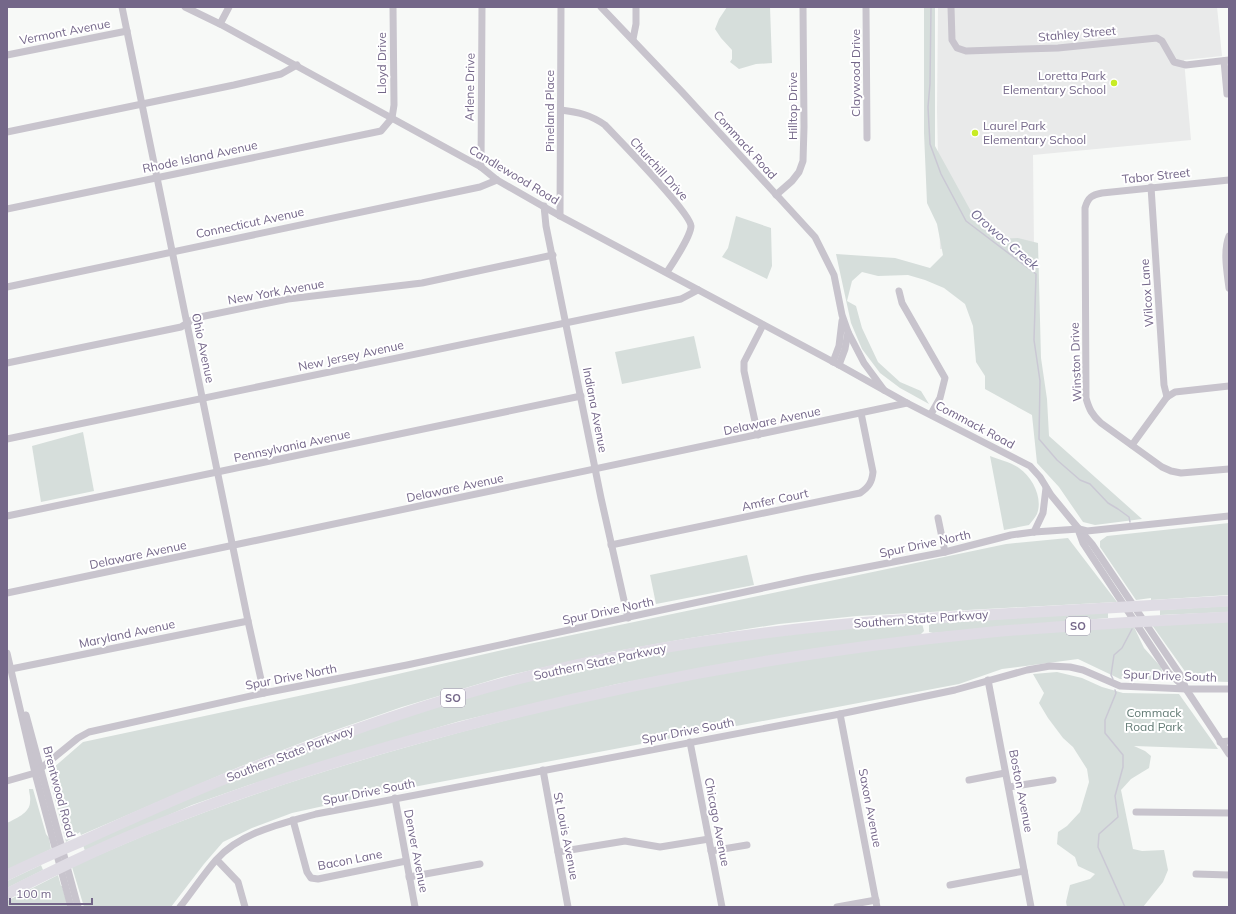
<svg xmlns="http://www.w3.org/2000/svg" width="1236" height="914" font-family="Mulish,sans-serif">
	<rect width="100%" height="100%" fill="#f7f9f7"/>
	<path fill="#e9eaea" d="M938,7H1217L1222,56L1184,60L1191,140L1033,155L1034,249H940L937,111Z"/>
	<g fill="#d6dedb">
		<path d="M727,7H770L772,63L756,64L739,69L730,62L732,59V50L721,38L715,29L719,19Z"/>
		<path d="M924,7H935V146L978,224L996,239L1018,238L1038,243L1041,358L1047,399L1049,436L1142,519L1095,525L1083,522L1059,487L1037,463L1032,415L985,389V376L976,362L973,326L965,304L944,288L925,280L908,275L878,276L862,272L852,281L847,301L856,306L862,328L878,362L900,382L921,391L929,404L900,388L880,373L862,349L851,323L836,254L895,258L930,268L943,255L937,224L927,203L924,133Z"/>
		<path d="M736,216L771,228L772,266L767,279L722,257L728,248Z"/>
		<path d="M694,336L701,368L622,384L615,352Z"/>
		<path d="M83,432L94,491L41,502L32,446Z"/>
		<path d="M990,456C999,460 1011,462 1019,468C1033,478 1043,498 1037,514C1035,518 1032,521 1029,525L1004,530Z"/>
		<path d="M1229,523V595L1151,600V598L1136,600L1100,547V541L1107,536Z"/>
		<path d="M1068,538L1117,602L857,616L779,624L684,639L611,652L502,677L402,707L324,734L239,767L81,835L80,832L66,842L49,776L52,769L83,742L350,685L529,644L1006,544Z"/>
		<path d="M747,555L754,585L656,604L650,575Z"/>
		<path d="M1229,606V612L1160,615V610Z"/>
		<path d="M1108,612V618L933,633L929,632V624L932,622Z"/>
		<path d="M1229,621V682L1195,681L1189,677L1152,625Z"/>
		<path d="M922,623L924,631L920,635L744,660L617,684L460,721L351,753L249,785L192,805L85,851L83,845C136,822 190,797 244,775C313,747 384,723 455,701C559,669 670,649 778,635C825,628 875,627 922,623Z"/>
		<path d="M1134,627L1144,648L1161,667L1163,676L1157,680L1120,679L1078,659L1002,669L959,684L387,792L292,813L252,828L223,842L204,864L171,907H84L72,867C183,816 297,778 414,745C568,701 724,669 882,649C931,643 981,637 1030,633C1065,630 1099,629 1134,627Z"/>
		<path d="M1057,672L1082,678L1102,687L1123,693L1179,694L1218,749L1134,746L1145,751L1151,756L1149,768L1131,779L1121,790L1133,849L1142,851L1164,850L1168,870L1163,882L1143,907H1067L1066,902L1070,885L1090,879L1095,874L1078,866L1075,857L1057,844L1058,832L1067,826L1080,812L1089,782L1087,769L1073,747L1063,738L1048,718L1039,703L1044,693L1033,674Z"/>
		<path d="M29,789H33L46,834L49,838L51,849L7,871V823C15,819 30,813 30,802C31,797 29,793 29,789Z"/>
		<path d="M41,865L43,870L7,888V881Z"/>
		<path d="M58,875L61,886H62L68,907H7V901Z"/>
	</g>
	<g fill="none" stroke-linecap="round" stroke-linejoin="round">
		<g stroke="#cac8d4" stroke-width="1.5">
			<path d="M931,7L930,84L928,107L930,144L941,174L966,221L1036,274L1034,340L1040,381L1039,439L1057,460L1080,480L1090,484L1108,503L1118,509L1129,517L1130,522"/>
			<path d="M1113,679L1111,675L1114,655L1122,648L1132,629"/>
			<path d="M1115,690L1116,693L1105,720V733L1123,755V767L1115,796L1118,817L1099,834L1098,847L1125,907"/>
		</g>
		<g stroke="#c8c4cd" stroke-width="7">
			<path d="M122,7L248,621L264,693"/>
			<path d="M185,7L220,24L481,167L497,180L560,216L839,365L907,403L1030,466L1040,477L1051,495L1079,529L1092,544L1181,676L1186,689L1229,754"/>
			<path d="M601,7L683,93L815,237L834,275L842,315L848,332L845,349L839,365"/>
			<path d="M866,7L867,138"/>
			<path d="M951,7L952,40L957,48L966,51L1058,48L1157,38L1162,41L1174,62L1186,65L1229,60"/>
			<path d="M220,24L229,7"/>
			<path d="M633,39L636,24V7"/>
			<path d="M7,55L127,31"/>
			<path d="M1224,61L1227,94"/>
			<path d="M561,110C578,112 591,115 605,125C619,140 690,212 691,226C691,235 673,263 667,272"/>
			<path d="M7,132L234,85L281,74L297,65"/>
			<path d="M481,167L482,7"/>
			<path d="M1229,180L1102,193C1092,195 1088,197 1085,208L1086,398C1089,409 1092,415 1101,423L1162,467L1171,471L1181,473L1229,469"/>
			<path d="M1151,187L1164,385L1167,397"/>
			<path d="M776,195L792,181L799,172L803,161L804,127L803,7"/>
			<path d="M544,206L546,226L601,498L628,618"/>
			<path d="M7,209L381,131L392,118L394,105L393,7"/>
			<path d="M560,216L561,7"/>
			<path d="M1229,236C1223,251 1227,272 1229,288"/>
			<path d="M7,287L480,187L497,180"/>
			<path d="M899,291L902,303L945,378L940,398L931,414"/>
			<path d="M848,332L864,363L884,390"/>
			<path d="M833,362L839,346L842,321"/>
			<path d="M7,363L181,327L195,318L288,299L422,283L553,255"/>
			<path d="M758,435L744,371V362L763,325"/>
			<path d="M7,439L681,299L698,290"/>
			<path d="M1132,445L1167,397L1175,392L1229,386"/>
			<path d="M7,516L581,396"/>
			<path d="M938,518L945,552"/>
			<path d="M1034,532L1043,513L1046,488"/>
			<path d="M1079,532L1083,543L1168,672L1183,686"/>
			<path d="M611,545L860,493C869,487 872,482 873,472L861,413"/>
			<path d="M7,593L907,403"/>
			<path d="M7,653L35,773L71,907"/>
			<path d="M11,669L248,621"/>
			<path d="M988,680L1031,907"/>
			<path d="M840,714L877,907"/>
			<path d="M26,715L78,907"/>
			<path d="M690,742L722,907"/>
			<path d="M1220,742L1229,741"/>
			<path d="M543,770L568,907"/>
			<path d="M969,780L1005,773"/>
			<path d="M7,781L35,773L78,738L89,732L264,693L407,665L805,579L945,552L1011,535L1034,532L1079,529L1087,531L1229,516"/>
			<path d="M1009,787L1053,780"/>
			<path d="M395,798L415,907"/>
			<path d="M1136,812L1229,813"/>
			<path d="M293,820L307,872L311,878L318,879L406,861"/>
			<path d="M711,851L747,845"/>
			<path d="M558,852L625,841L660,847L709,839"/>
			<path d="M217,860L238,882L245,907"/>
			<path d="M1196,874L1229,875"/>
			<path d="M409,877L480,864"/>
			<path d="M950,885L1024,871"/>
			<path d="M180,907C192,892 203,875 216,860C241,832 281,824 316,814L840,714L955,690L1027,670L1050,666L1070,667L1083,670L1120,686L1186,689H1229"/>
			<path d="M837,907L876,900"/>
		</g>
		<g stroke="#dfdce4" stroke-width="11">
			<path d="M7,875C30,864 54,853 78,843C124,822 170,801 217,782C316,742 415,706 518,679C636,648 758,631 881,621L1229,601"/>
			<path d="M7,894C56,869 105,845 157,825C257,785 360,753 464,726C634,681 807,650 982,633C1064,625 1147,621 1229,617"/>
		</g>
	</g>
	<g fill="#c8ec24" stroke="#fff" stroke-width="1.5">
		<circle cx="1114" cy="83" r="4"/>
		<circle cx="975" cy="133" r="4"/>
	</g>
	<g text-anchor="middle" stroke-width="4" stroke-linejoin="round" paint-order="stroke">
		<g fill="#fff" stroke="#9e95ac" stroke-width="1">
			<rect x="1066" y="617" width="24" height="18" rx="3"/>
			<rect x="441" y="689" width="24" height="18" rx="3"/>
		</g>
		<g font-size="11" font-weight="bold" fill="#746789">
			<text x="1078" y="630">SO</text>
			<text x="453" y="702">SO</text>
		</g>
		<g font-size="12" fill="#746789" stroke="#fff">
			<text transform="translate(65 32) rotate(-11)" y="4">Vermont Avenue</text>
			<text transform="translate(1077 34) rotate(-5)" y="4">Stahley Street</text>
			<text transform="translate(382 63) rotate(-90)" y="4">Lloyd Drive</text>
			<text transform="translate(856 73) rotate(-90)" y="4">Claywood Drive</text>
			<text transform="translate(470 87) rotate(-89)" y="4">Arlene Drive</text>
			<text transform="translate(793 106) rotate(-90)" y="4">Hilltop Drive</text>
			<text transform="translate(550 111) rotate(-90)" y="4">Pineland Place</text>
			<text transform="translate(745 145) rotate(48)" y="4">Commack Road</text>
			<text transform="translate(200 157) rotate(-12)" y="4">Rhode Island Avenue</text>
			<text transform="translate(659 169) rotate(48)" y="4">Churchill Drive</text>
			<text transform="translate(514 175) rotate(31)" y="4">Candlewood Road</text>
			<text transform="translate(1156 176) rotate(-6)" y="4">Tabor Street</text>
			<text transform="translate(250 223) rotate(-12)" y="4">Connecticut Avenue</text>
			<text transform="translate(276 292) rotate(-10)" y="4">New York Avenue</text>
			<text transform="translate(1147 293) rotate(-94)" y="4">Wilcox Lane</text>
			<text transform="translate(203 348) rotate(78)" y="4">Ohio Avenue</text>
			<text transform="translate(351 356) rotate(-12)" y="4">New Jersey Avenue</text>
			<text transform="translate(1076 362) rotate(-92)" y="4">Winston Drive</text>
			<text transform="translate(595 410) rotate(79)" y="4">Indiana Avenue</text>
			<text transform="translate(772 421) rotate(-12)" y="4">Delaware Avenue</text>
			<text transform="translate(975 425) rotate(28)" y="4">Commack Road</text>
			<text transform="translate(292 446) rotate(-12)" y="4">Pennsylvania Avenue</text>
			<text transform="translate(455 488) rotate(-12)" y="4">Delaware Avenue</text>
			<text transform="translate(775 500) rotate(-12)" y="4">Amfer Court</text>
			<text transform="translate(925 544) rotate(-12)" y="4">Spur Drive North</text>
			<text transform="translate(138 555) rotate(-12)" y="4">Delaware Avenue</text>
			<text transform="translate(608 611) rotate(-12)" y="4">Spur Drive North</text>
			<text transform="translate(921 619) rotate(-4)" y="4">Southern State Parkway</text>
			<text transform="translate(127 634) rotate(-12)" y="4">Maryland Avenue</text>
			<text transform="translate(600 662) rotate(-12)" y="4">Southern State Parkway</text>
			<text transform="translate(1170 676) rotate(2)" y="4">Spur Drive South</text>
			<text transform="translate(291 677) rotate(-11)" y="4">Spur Drive North</text>
			<text transform="translate(688 731) rotate(-11)" y="4">Spur Drive South</text>
			<text transform="translate(290 754) rotate(-21)" y="4">Southern State Parkway</text>
			<text transform="translate(1021 791) rotate(79)" y="4">Boston Avenue</text>
			<text transform="translate(59 792) rotate(75)" y="4">Brentwood Road</text>
			<text transform="translate(369 792) rotate(-11)" y="4">Spur Drive South</text>
			<text transform="translate(870 808) rotate(79)" y="4">Saxon Avenue</text>
			<text transform="translate(717 822) rotate(79)" y="4">Chicago Avenue</text>
			<text transform="translate(566 836) rotate(79)" y="4">St Louis Avenue</text>
			<text transform="translate(416 851) rotate(79)" y="4">Denver Avenue</text>
			<text transform="translate(350 860) rotate(-11)" y="4">Bacon Lane</text>
		</g>
		<g font-size="12" fill="#746789" stroke="#fff" text-anchor="end">
			<text x="1106" y="80">Loretta Park<tspan x="1106" dy="14">Elementary School</tspan></text>
			<text x="983" y="130" text-anchor="start">Laurel Park<tspan x="983" dy="14">Elementary School</tspan></text>
		</g>
		<g font-size="12" fill="#627a74" stroke="#fff">
			<text x="1154" y="717">Commack<tspan x="1154" dy="14">Road Park</tspan></text>
		</g>
		<g font-size="13" font-style="italic" fill="#756d93" stroke="#fff">
			<text transform="translate(1005 239) rotate(41)" y="5">Orowoc Creek</text>
		</g>
	</g>
	<rect width="1236" height="914" fill="none" stroke="#746789" stroke-width="16"/>
	<path d="M10 898v6h82v-6" fill="none" stroke="#746789" stroke-width="2"/>
	<text x="16" y="898" font-size="12" fill="#746789" stroke="#ffffff" stroke-width="3" paint-order="stroke">100 m</text>
</svg>
